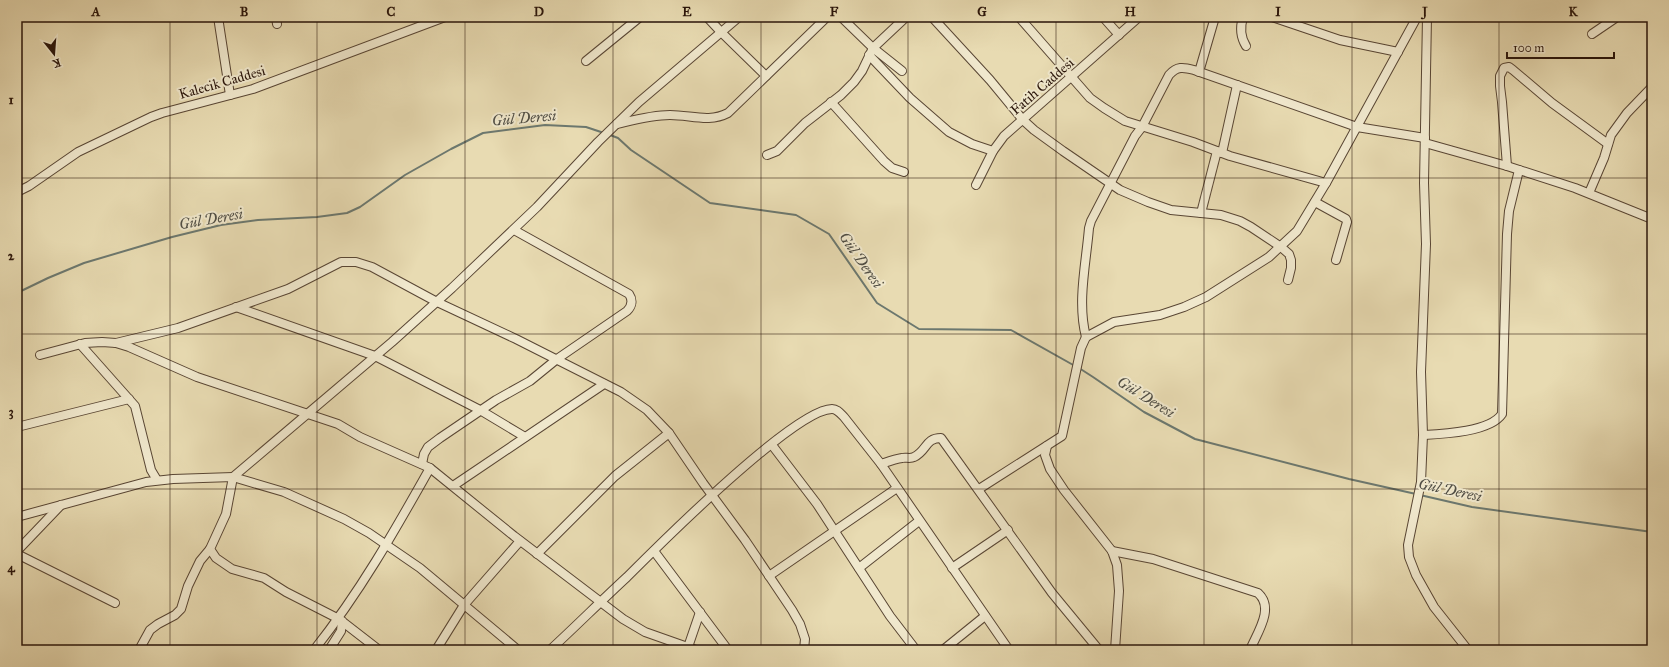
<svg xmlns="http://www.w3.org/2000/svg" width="1669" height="667" font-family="'IM FELL Great Primer',serif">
	<rect width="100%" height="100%" fill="#e8dbb2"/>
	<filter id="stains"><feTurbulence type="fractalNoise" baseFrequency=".005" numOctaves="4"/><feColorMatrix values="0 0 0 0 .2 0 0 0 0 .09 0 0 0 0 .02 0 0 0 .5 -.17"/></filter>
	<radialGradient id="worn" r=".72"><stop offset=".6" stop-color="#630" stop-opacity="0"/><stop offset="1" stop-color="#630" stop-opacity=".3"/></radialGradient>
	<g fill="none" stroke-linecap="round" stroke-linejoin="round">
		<g stroke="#6c786f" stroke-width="2">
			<path d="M610,135L618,138L631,150L710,203L796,215L829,234L877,303L919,329L1011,330L1075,366"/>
			<path d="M17,293L48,278L84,263L172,237L221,225L258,220L317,217L347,213L360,207L405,175L451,149L483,133L545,125L586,127L604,133"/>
			<path d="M1079,368L1093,377L1144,412L1195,439L1349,479L1416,494"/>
			<path d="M1420,495L1472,507L1652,532"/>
		</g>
		<defs>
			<g id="minor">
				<path d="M218,17L230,95"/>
				<path d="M276,17L277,24"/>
				<path d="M707,17L721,32L766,76"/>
				<path d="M841,17L873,48L902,71"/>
				<path d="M932,17L990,80L1023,120L1034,130L1063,151L1120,190L1148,202L1171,210L1221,215L1240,221L1251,227L1281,247L1289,254L1291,260V268L1288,280"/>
				<path d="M1019,17L1090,98L1104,108L1125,121L1193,142L1230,156L1326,183"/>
				<path d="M1103,17L1119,35"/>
				<path d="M1243,17C1240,27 1241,38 1246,46"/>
				<path d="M1272,17L1340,40L1398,52"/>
				<path d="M1427,17L1424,183L1426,244L1421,372L1423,435L1421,482L1408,545L1409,557L1416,575L1434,607L1468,650"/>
				<path d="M1592,34L1617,17"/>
				<path d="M869,55L910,98L949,132L972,144L993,151"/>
				<path d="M586,61L640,17"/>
				<path d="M1199,72L1215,17"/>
				<path d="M831,102L884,161L892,168L904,172"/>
				<path d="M617,124C634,120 652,115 670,115C691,115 709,123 728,113L827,17"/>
				<path d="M1425,143L1507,166L1575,188L1652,219"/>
				<path d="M1222,153L1237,85"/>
				<path d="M767,155L777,151L805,123L841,95L854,82L862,71L873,48L906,17"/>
				<path d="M1507,166L1502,102L1500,86V76L1504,68L1509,67L1513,70L1552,103L1608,144"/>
				<path d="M976,185L993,151L1004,136L1139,17"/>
				<path d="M17,192L29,186L78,152L151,117L162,113L253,89L445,17"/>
				<path d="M1589,193L1604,158L1611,135L1627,113L1652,87"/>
				<path d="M1315,202L1346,219L1347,222L1336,260"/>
				<path d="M1201,213L1217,151"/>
				<path d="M236,307L375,356L480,410L525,437"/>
				<path d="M1086,337C1077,302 1086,264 1089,228L1091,221L1135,136L1142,127L1169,75C1177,66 1183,67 1194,70L1357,127L1425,138"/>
				<path d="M116,343L178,328L288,289L341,262H356L372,267L437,302L516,339L621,392L647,410L669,433L703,483L745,540L792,610L800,624L805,639L804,650"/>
				<path d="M80,344L135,406L151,470L157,480"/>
				<path d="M40,355L85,343L102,342L116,343L129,347L197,377L338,424L360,437L430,468L514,536L623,619L645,632L696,650"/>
				<path d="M17,427L129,399"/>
				<path d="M1423,435C1443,434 1490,432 1502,414L1507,234L1509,211L1519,170"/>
				<path d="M772,445L817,504L890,616L916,650"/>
				<path d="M1047,446L1045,455L1050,469L1064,490L1112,551L1117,565L1119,591L1115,650"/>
				<path d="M422,464L424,454L428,447L440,438L496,400L530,381L557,359L627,311C632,306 633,300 629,294L514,230"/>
				<path d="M881,464C887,462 895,459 902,458C906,457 910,459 914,457C927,451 925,438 941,438L1052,593L1099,650"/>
				<path d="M453,486L604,384"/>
				<path d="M979,489L1062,436L1081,348L1086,337L1114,322L1160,315L1184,307L1206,297L1269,257L1297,231L1326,183L1417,17"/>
				<path d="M17,517L146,482L173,479L233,477L284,492L344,519L369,533L420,568L518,650"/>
				<path d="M17,551L61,505"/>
				<path d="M654,551L728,650"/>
				<path d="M1112,551L1153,559L1258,593C1275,608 1257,633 1250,650"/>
				<path d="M17,554L115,603"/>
				<path d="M537,554L615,476L669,433"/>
				<path d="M859,568L919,521"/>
				<path d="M952,568L1008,530"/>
				<path d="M769,576L897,488"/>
				<path d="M139,650L150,630L158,624L175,615L181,609L188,586L200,561L210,549"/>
				<path d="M314,650C360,592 394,532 430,468"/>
				<path d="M329,650L341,631L342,621"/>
				<path d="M379,650L339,619L286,592L264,578L232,569L216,558L210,549L226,514L233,477L392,342L452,288L537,207L598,142L639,102L739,17"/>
				<path d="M436,650L464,605L520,541"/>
				<path d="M550,650C576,626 601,601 627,577C658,546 795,409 832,409C837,409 840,413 844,417L881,464L1009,650"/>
				<path d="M687,650L700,612"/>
				<path d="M943,650L985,616"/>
			</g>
		</defs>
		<use href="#minor" stroke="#594634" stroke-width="10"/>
		<use href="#minor" stroke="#f0e8cd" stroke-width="8"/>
	</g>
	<path fill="none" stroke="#29140a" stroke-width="1" stroke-opacity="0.55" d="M170,17V650M317,17V650M465,17V650M613,17V650M761,17V650M908,17V650M1056,17V650M1204,17V650M1352,17V650M1499,17V650M17,178H1652M17,334H1652M17,489H1652"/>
	<g text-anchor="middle" stroke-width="4" stroke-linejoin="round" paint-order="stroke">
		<g font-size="14" fill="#29140a" stroke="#f0e8cd">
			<text transform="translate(222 82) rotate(-16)" y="5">Kalecik Caddesi</text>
			<text transform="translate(1042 86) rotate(-41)" y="5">Fatih Caddesi</text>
		</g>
		<g font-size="15" font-style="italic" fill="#504e45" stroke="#f0e8cd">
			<text transform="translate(524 118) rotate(-5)" y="5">Gül Deresi</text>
			<text transform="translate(211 219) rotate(-10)" y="5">Gül Deresi</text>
			<text transform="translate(861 260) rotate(55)" y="5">Gül Deresi</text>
			<text transform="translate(1146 397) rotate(32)" y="5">Gül Deresi</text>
			<text transform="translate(1450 490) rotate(12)" y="5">Gül Deresi</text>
		</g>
	</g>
	<rect width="1669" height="667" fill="none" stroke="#e8dbb2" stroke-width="44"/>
	<g transform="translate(54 54) rotate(163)" stroke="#f0e8cd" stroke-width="3" paint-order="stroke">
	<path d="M0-3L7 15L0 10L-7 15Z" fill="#29140a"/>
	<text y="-6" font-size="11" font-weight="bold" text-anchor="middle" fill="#29140a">K</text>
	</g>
	<path d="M1507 52v6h107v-6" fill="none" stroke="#29140a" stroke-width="2"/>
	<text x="1513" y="52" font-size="12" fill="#29140a" stroke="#f0e8cd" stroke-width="3" paint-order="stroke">100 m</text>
	<rect x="22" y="22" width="1625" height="623" fill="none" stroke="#29140a" stroke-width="1.5"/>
	<g font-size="13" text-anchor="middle" font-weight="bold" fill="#29140a">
		<text x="96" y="16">A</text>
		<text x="244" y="16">B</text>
		<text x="391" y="16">C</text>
		<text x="539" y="16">D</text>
		<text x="687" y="16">E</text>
		<text x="834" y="16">F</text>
		<text x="982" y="16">G</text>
		<text x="1130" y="16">H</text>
		<text x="1278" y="16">I</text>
		<text x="1425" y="16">J</text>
		<text x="1573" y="16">K</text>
		<text x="11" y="104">1</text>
		<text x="11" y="260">2</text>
		<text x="11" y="416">3</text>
		<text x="11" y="572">4</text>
	</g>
	<rect width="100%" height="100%" filter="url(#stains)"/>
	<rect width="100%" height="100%" fill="url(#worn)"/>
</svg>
